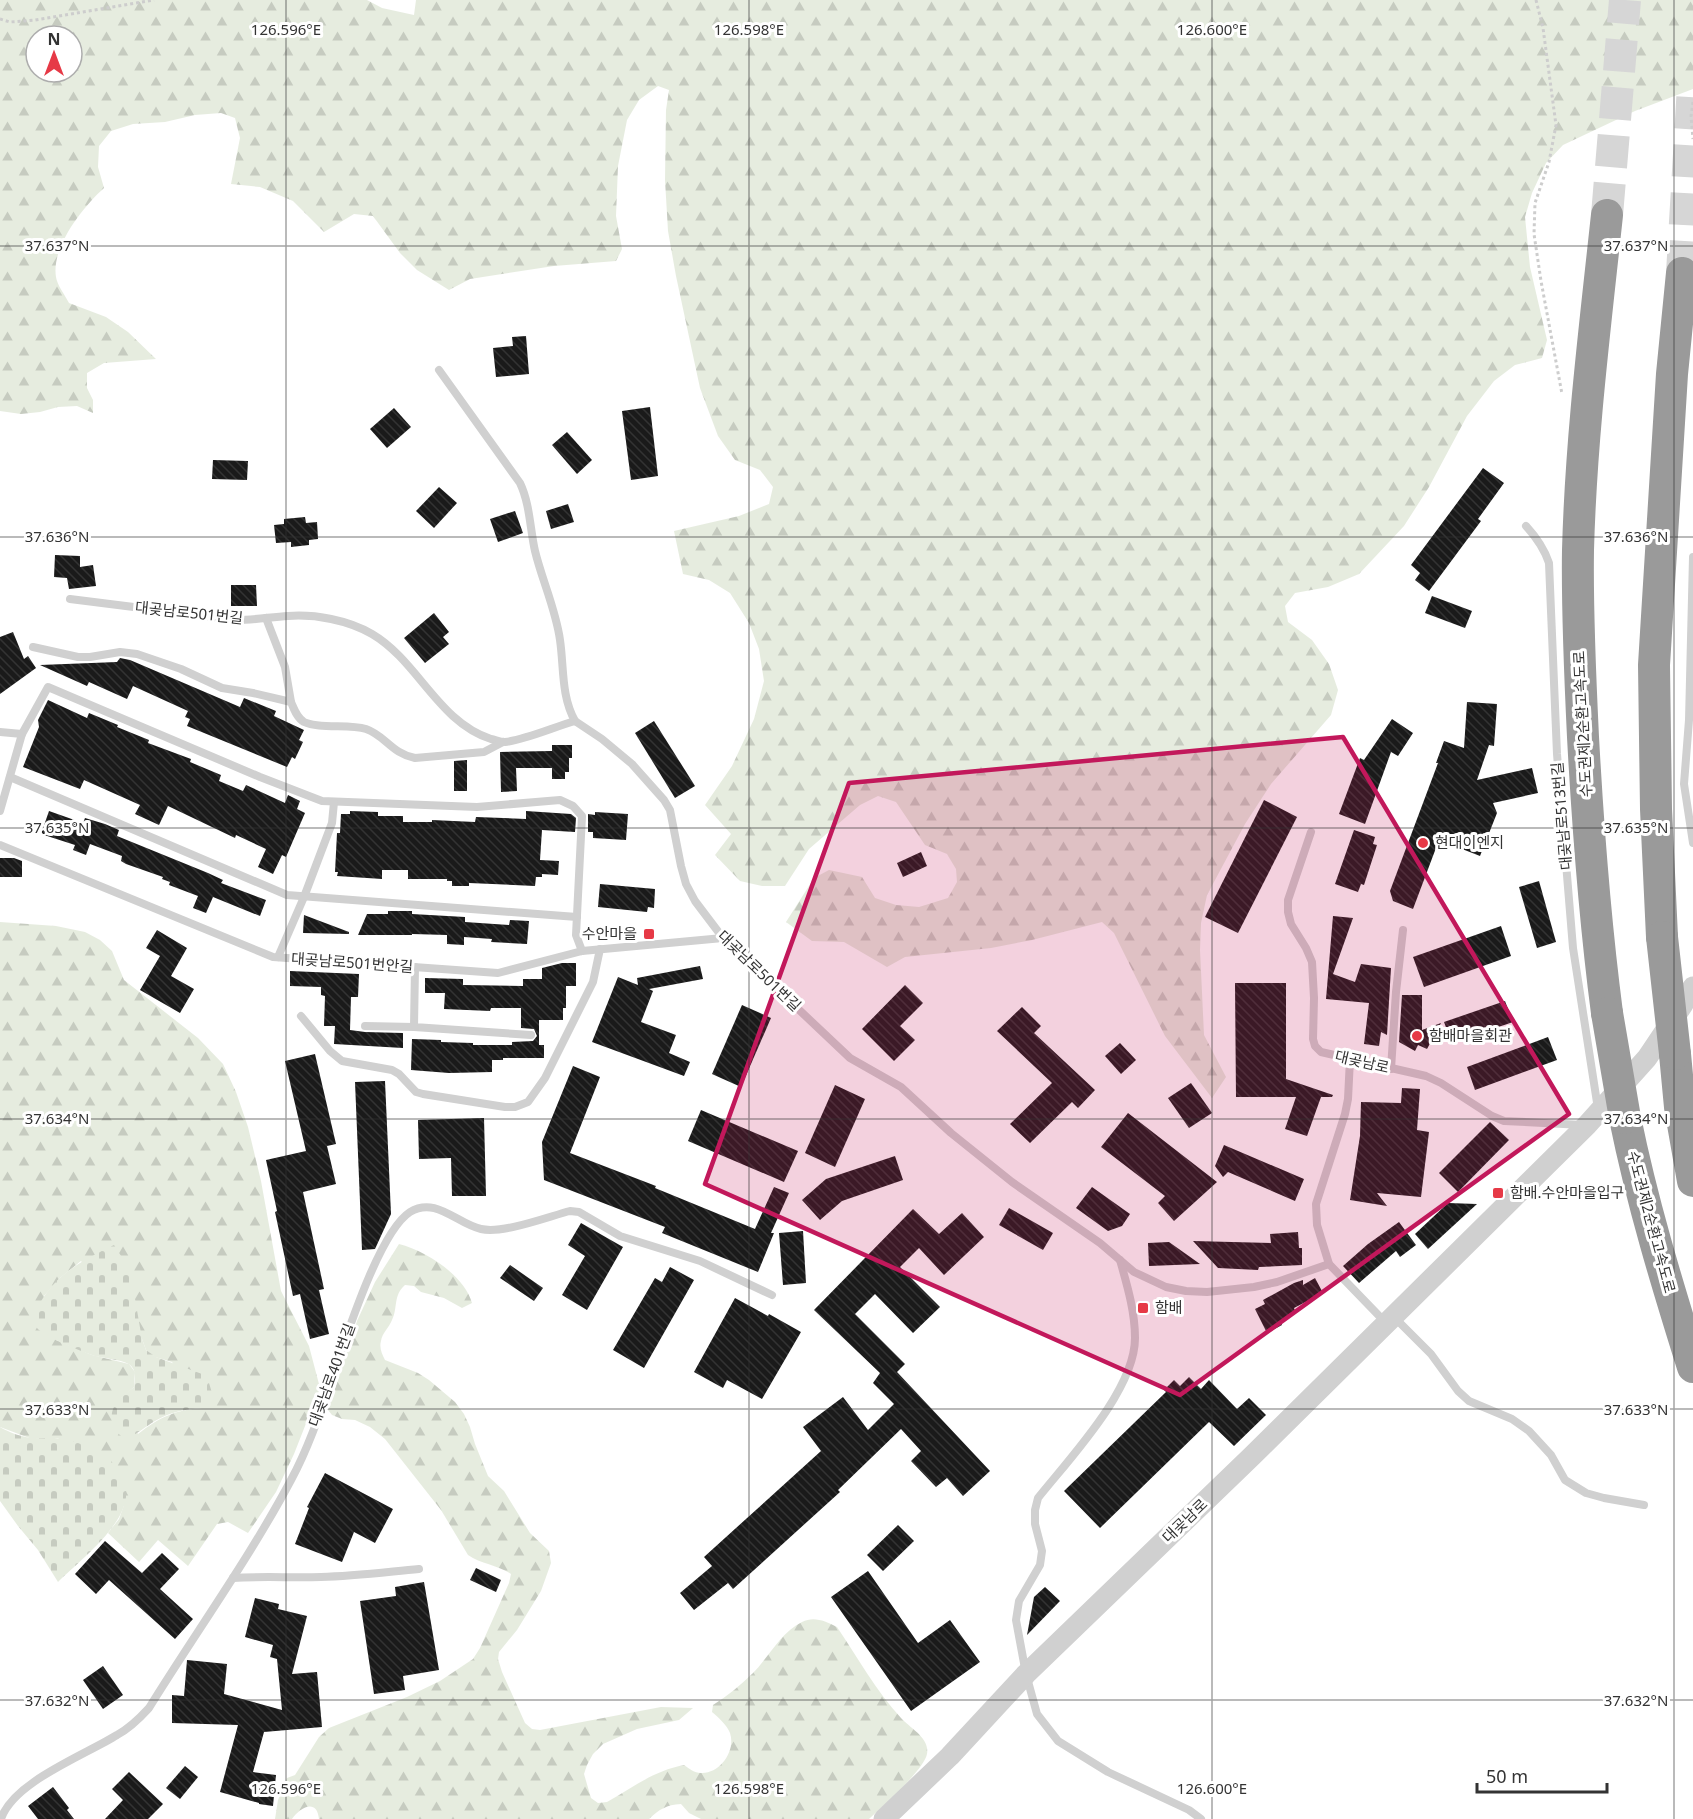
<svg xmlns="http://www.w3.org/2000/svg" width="1693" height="1819" font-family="'Noto Sans','Noto Sans KR',sans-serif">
	<defs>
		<pattern id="forest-firs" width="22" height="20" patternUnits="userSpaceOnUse" patternTransform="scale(1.5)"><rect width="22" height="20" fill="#e6ecdf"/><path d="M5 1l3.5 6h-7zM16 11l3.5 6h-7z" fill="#c6cbc0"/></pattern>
		<pattern id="cemetery-stones" width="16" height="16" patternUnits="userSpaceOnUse" patternTransform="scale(1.5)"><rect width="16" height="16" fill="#e6ecdf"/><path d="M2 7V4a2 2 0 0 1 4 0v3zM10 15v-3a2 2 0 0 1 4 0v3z" fill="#c6cbc0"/></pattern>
		<pattern id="building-back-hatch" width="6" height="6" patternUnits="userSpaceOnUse" patternTransform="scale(1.5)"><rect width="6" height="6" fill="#1a1a1a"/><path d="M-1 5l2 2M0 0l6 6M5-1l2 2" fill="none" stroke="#333"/></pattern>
	</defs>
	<rect width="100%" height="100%" fill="#fff"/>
	<g fill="url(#forest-firs)" fill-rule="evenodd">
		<path d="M0,0H367L382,8L414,15L416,0H1693V89L1635,111L1563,145L1546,163L1532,193L1525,217L1530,267L1547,340L1542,358L1515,365L1494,381L1467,416L1429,487L1404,526L1359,574L1328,587L1295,593L1285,606L1288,622L1312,640L1329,664L1338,690L1331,715L1271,784L1245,824L1207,895L1201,923L1200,950L1204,1035L1226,1077L1212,1098L1165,1036L1114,933L1102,922L1032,940L991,948L905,957L887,967L844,942L812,941L786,922L814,878L829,870L862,877L875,898L896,905L919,907L948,898L957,882L956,869L947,854L925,845L896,802L878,796L860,805L809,849L785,886H762L740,881L715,855L731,834L705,805L732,766L754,719L764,681L759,649L749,623L730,593L709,580L683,574L674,531L739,516L769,504L773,487L760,470L735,460L718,436L700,388L676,276L668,231L665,180L666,110L669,90L658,86L639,100L627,120L618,166L616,216L622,249L616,261L554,266L470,279L449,290L417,270L400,253L373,216L354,214L324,232L293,201L260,187L231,184L240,138L235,118L221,113L195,115L165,122L133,124L111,131L99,146L98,167L104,188C83,207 51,247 56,277C57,285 65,295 69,303L106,317L128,332L156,359L104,363L87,373V388L93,400V413L77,406L58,407L40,412L21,414L0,411ZM36,36H72V72H36Z"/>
		<path d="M0,922L56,926L85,932L100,940L112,951L124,980L198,1038L223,1064L236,1092L248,1127L261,1181L281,1291L309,1346L320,1388L294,1454L276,1492L248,1533L228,1522L217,1524L188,1566L158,1540L139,1562L108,1533L119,1519L124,1505L58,1438L32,1439L0,1427ZM81,1261L142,1339L146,1350L155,1357L172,1362L202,1408C175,1410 160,1417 138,1434L121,1398L134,1387L135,1372L129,1364L92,1355L56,1340L44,1296L60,1278Z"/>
		<path d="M399,1244C426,1251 464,1275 472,1303L462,1308L444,1298L421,1292L414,1286L405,1285C393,1295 398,1308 392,1320C389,1328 382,1333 381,1341C379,1348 382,1354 385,1360L418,1373L429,1380L455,1402L464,1414L470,1427L475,1444L488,1476L504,1491L530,1533L549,1551L551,1563L541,1591L517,1630L499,1652L498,1659L502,1672L525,1723L532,1729L540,1730L661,1707L693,1708L679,1720L637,1729L603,1744L593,1754L587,1765L584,1774L591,1798L598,1803L607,1802C634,1787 653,1771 684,1765C690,1769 694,1773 701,1773C720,1774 736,1751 730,1733C727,1725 718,1717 712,1712L713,1705C727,1696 741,1685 753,1673C769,1657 781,1632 802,1622C814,1616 825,1621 837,1627C858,1658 876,1691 901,1718C910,1728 930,1738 927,1754C924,1770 882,1807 869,1819H701L689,1813L681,1804C666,1805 660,1809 649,1819H319C317,1798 300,1807 292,1819H275L278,1800L287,1778L295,1775L319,1737L329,1728L407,1697L440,1681L473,1659L480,1648L509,1583L511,1574C498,1565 481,1564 468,1555L441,1510L385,1439L370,1427L355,1420L342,1419L332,1415L328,1410L357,1321L375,1282Z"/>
	</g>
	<g fill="url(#cemetery-stones)">
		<path d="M114,1245L130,1270L142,1339L146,1350L156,1357L202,1374L209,1383L212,1393L202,1408C186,1409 170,1412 155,1421C145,1427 137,1434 126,1439C119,1435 117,1433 114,1425C106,1408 122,1396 134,1387C135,1379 137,1371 130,1365C124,1360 103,1358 95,1356C83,1352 44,1337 37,1328C31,1320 35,1310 40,1303C57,1273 85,1259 114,1245Z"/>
		<path d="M0,1427C8,1432 24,1438 34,1438C43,1439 53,1437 62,1439C86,1444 110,1451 121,1476C123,1480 126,1484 126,1489C130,1523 80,1560 58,1582L38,1550L18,1526L0,1501Z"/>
	</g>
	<g fill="url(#building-back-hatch)">
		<path d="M526,336L529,374L496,377L493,348L513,346L512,337Z"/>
		<path d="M650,407L658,476L631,480L622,411Z"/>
		<path d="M394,408L411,427L387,448L370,429Z"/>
		<path d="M567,432L592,460L577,474L552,445Z"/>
		<path d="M213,460L248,461L247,480L212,479Z"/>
		<path d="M1483,468L1504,483L1478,519L1481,521L1429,591L1415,580L1420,573L1411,565Z"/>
		<path d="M439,487L457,503L434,528L416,511Z"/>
		<path d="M568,504L574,522L551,529L546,511Z"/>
		<path d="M515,511L523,533L498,542L490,519Z"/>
		<path d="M305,517L306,523L317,522L318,539L309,540V545L291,547V542L276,543L274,525L284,524V519Z"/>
		<path d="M55,555L80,556V567L93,565L96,586L69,589L67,578L54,577Z"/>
		<path d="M231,585H256L257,606H231Z"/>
		<path d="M1432,596L1472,611L1465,628L1425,613Z"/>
		<path d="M434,613L449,632L443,637L449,644L425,663L404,638Z"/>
		<path d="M13,632L24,659L28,656L36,668L0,694V637Z"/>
		<path d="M120,658L130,660L240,707L244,698L276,711L274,716L304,730L299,740L303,742L295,759L292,757L287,767L187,726L190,719L185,717L188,711L133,686L127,699L89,682L87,686L40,665L117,662Z"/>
		<path d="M48,700L87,718L89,713L118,725L117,727L149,740L148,743L191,759L190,762L221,775L219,781L243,791L246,785L285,803L288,795L300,801L297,809L305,813L286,857L282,855L273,874L258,867L266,849L236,835L235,838L168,806L159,825L135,814L140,805L84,780L80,789L23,767L39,727L38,720Z"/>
		<path d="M1467,702L1497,704L1494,746L1489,745L1477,780L1532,768L1538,793L1493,803L1497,813L1480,856L1439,840L1413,909L1393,901L1390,891L1438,763H1436L1444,741L1464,748Z"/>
		<path d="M1392,719L1413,733L1398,756L1391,752L1365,824L1339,814L1360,758L1364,760Z"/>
		<path d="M654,721L695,786L675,798L635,733Z"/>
		<path d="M552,745H572V758H569V772H565V779H552V768H516L517,791L501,792L500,752L552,751Z"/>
		<path d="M467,760V791H454V761Z"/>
		<path d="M1264,800L1297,817L1238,933L1205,917Z"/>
		<path d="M49,811L83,823L85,818L105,824L119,830L117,836L208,873L223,880L221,883L266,900L260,916L213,897L206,913L193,908L198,896L169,885L170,882L162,879L163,877L126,864L121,861L122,856L90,844L86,855L73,850L75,845L41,834Z"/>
		<path d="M350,811L378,812V816H403V822H432V820L475,822L476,817L526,819V811L571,814L576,818L575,832L542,830L540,860L559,861L558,875L542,874V877H536L535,886L469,883V886H452V881H447V879H408V870H382V879L337,876L338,872H335L337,833H340L341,814H350Z"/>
		<path d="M595,812L628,814L626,840L593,838V832H588V814L595,815Z"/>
		<path d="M1354,830L1375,837L1373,844L1377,845L1364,885L1361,884L1358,892L1335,884Z"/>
		<path d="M921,852L927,866L903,877L897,863Z"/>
		<path d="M0,858H14L22,861V877H0Z"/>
		<path d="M1539,881L1556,942L1537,948L1519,887Z"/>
		<path d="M600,884L655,889L654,908L648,907L647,912L598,907Z"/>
		<path d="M388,911H412V914L465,917V922L509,925L510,920L529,921L527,944L491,942L492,939L464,937V945L447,944V935L412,934V935H358L367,914H388Z"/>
		<path d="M304,915L349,932V934L303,933Z"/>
		<path d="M1333,916L1353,918L1333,974L1355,982L1361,964L1391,968L1387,1035L1381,1032L1379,1046L1364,1044L1369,1003L1326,999Z"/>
		<path d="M1501,926L1511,956L1424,987L1413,957Z"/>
		<path d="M157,930L187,948L171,976L194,989L180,1013L140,990L160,956L146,948Z"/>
		<path d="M562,963H576V986H566V1008H563V1020H539V1045H544V1058H503V1060H492V1072L449,1073L411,1070L412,1039L441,1040V1042L473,1043V1045H512V1042L533,1041L537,1036L534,1029L521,1028V1008H491L490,1011L444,1009L445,993H425V978L463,979V985L523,986V979H542V968Z"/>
		<path d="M700,966L703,979L649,989L653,991L641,1022L676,1035L669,1053L690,1062L684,1076L592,1042L618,977L638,985L637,978Z"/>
		<path d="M290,971L359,974L358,997H351L350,1030L365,1032L403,1033V1048L334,1044L335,1026H324L325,996L321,995V987L290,986Z"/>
		<path d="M1235,983H1286V1079L1333,1095L1332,1097H1321L1307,1136L1285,1129L1296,1097H1236Z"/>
		<path d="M905,985L923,1003L900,1026L915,1040L894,1061L862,1029Z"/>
		<path d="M1402,995H1422V1030L1441,1023L1427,1049L1418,1045L1415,1051L1399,1042Z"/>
		<path d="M1505,1001L1513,1022L1452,1043L1444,1022Z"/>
		<path d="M742,1005L771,1018L741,1087L712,1074Z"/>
		<path d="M1022,1007L1041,1026L1034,1033L1095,1090L1078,1108L1072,1102L1030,1143L1010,1124L1052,1083L997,1031Z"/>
		<path d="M1548,1037L1557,1060L1475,1090L1467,1067Z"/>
		<path d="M1120,1043L1136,1060L1121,1074L1105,1056Z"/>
		<path d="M315,1054L336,1144L327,1146L336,1184L303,1192L324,1289L319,1290L329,1334L310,1339L300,1294L293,1296L275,1212L277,1211L266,1160L306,1151L285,1061Z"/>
		<path d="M573,1066L600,1077L570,1153L656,1186L655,1188L755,1229L774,1187L789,1193L771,1233H774L758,1272L662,1233L665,1227L544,1180L542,1142Z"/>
		<path d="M385,1081L391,1214L375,1249L362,1250L355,1082Z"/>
		<path d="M1191,1083L1212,1113L1189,1128L1168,1098Z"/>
		<path d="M835,1085L865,1099L835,1167L805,1153Z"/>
		<path d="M1402,1088L1420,1089L1417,1130L1429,1132L1421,1197L1377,1193L1387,1206L1350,1200L1360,1136L1361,1102L1401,1103Z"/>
		<path d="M701,1110L798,1151L784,1182L688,1141Z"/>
		<path d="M1128,1113L1217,1182L1174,1221L1158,1203L1165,1196L1101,1147Z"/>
		<path d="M484,1118L486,1196H452L451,1158L419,1159L418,1120Z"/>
		<path d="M1490,1122L1509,1140L1458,1192L1439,1173Z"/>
		<path d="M1224,1145L1304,1179L1295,1201L1228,1172L1223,1177L1215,1166Z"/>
		<path d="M895,1156L903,1180L842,1201L820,1220L802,1200L826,1179Z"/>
		<path d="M1092,1187L1130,1214L1122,1226L1108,1231L1076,1208Z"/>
		<path d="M1448,1203L1477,1204L1428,1249L1415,1234Z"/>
		<path d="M1009,1208L1053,1233L1043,1250L999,1225Z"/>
		<path d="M913,1209L939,1234L962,1213L984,1237L944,1275L919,1248L900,1267L940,1307L913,1333L875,1294L855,1314L905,1364L897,1372L990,1471L963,1496L947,1478L936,1487L911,1461L921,1451L901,1429L838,1490L840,1492L733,1589L728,1583L694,1610L680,1593L712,1566L704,1557L821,1451L803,1427L843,1397L868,1430L894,1404L873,1383L880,1373L814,1310Z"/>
		<path d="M1399,1222L1416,1245L1400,1257L1396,1251L1359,1283L1343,1266L1368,1244Z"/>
		<path d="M581,1223L623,1247L587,1310L562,1295L585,1256L568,1245Z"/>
		<path d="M803,1231L806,1283L783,1285L779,1233Z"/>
		<path d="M1298,1232L1299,1248H1302V1265L1259,1267L1258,1270L1218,1268L1193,1241L1271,1243L1270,1234Z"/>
		<path d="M1169,1242L1200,1264L1149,1266L1148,1243Z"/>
		<path d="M510,1265L543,1288L534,1301L500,1278Z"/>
		<path d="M670,1267L694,1280L644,1368L613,1350L655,1278L662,1282Z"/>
		<path d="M1315,1278L1323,1293L1294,1308L1296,1313L1280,1321L1282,1325L1267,1333L1255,1309L1265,1304L1263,1300L1294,1283L1303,1280V1285Z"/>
		<path d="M735,1298L768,1316L769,1314L801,1332L762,1399L727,1380L723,1388L694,1372Z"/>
		<path d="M1189,1377L1201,1389L1209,1380L1237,1409L1249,1398L1266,1415L1234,1446L1209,1422L1100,1528L1064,1491L1166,1392L1164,1390L1174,1380L1180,1386Z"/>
		<path d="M325,1473L393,1509L375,1543L354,1532L342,1562L295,1544L309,1508L307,1507Z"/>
		<path d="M898,1525L914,1541L883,1571L867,1555Z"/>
		<path d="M105,1541L142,1573L162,1553L179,1569L160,1589L193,1619L175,1639L109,1580L96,1594L75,1574Z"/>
		<path d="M476,1568L501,1580L496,1592L470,1580Z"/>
		<path d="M868,1571L918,1643L950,1620L980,1662L911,1711L831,1597Z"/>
		<path d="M424,1582L439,1670L403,1676L405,1690L374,1694L360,1601L396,1596L395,1587Z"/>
		<path d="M1045,1587L1060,1601L1027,1635L1034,1597Z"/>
		<path d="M255,1598L279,1604L278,1609L307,1616L292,1674L317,1672L322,1727L264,1732L253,1772L276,1775L273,1806L259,1804V1803L220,1792L238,1725L172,1723V1695L184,1696L187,1660L227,1664L224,1694L282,1710L277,1659L270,1657L273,1645L245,1637Z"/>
		<path d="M103,1666L123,1695L103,1709L83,1680Z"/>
		<path d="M185,1766L198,1777L180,1799L166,1788Z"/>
		<path d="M129,1772L163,1804L148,1819H105L123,1800L112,1789Z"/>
		<path d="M53,1787L69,1808L67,1810L74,1819H38L28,1806Z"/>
	</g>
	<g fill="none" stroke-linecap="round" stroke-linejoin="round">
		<g stroke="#d6d6d6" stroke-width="32" stroke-dasharray="32 16" stroke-linecap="butt">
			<path d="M1607,215L1625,0"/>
			<path d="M1682,273L1693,86"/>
		</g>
		<g stroke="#cdcdcd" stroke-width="3" stroke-dasharray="3 3" stroke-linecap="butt">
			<path d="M1536,0L1543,28L1556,125L1549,162L1535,203L1534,234L1541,281L1562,394"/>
			<path d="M0,19L10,22L35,20L154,0"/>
			<path d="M1693,102L1691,116L1693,139"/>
		</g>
		<g stroke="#d0d0d0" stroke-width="8">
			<path d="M439,370L520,483C530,504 530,529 535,551C542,580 556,610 560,640C564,667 561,696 575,721"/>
			<path d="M1526,526C1537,538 1544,548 1549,563L1557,754L1573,948L1598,1109"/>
			<path d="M1693,557L1689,720L1684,784L1693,843"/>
			<path d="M70,599L237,620C254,620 271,617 288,616C315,614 348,620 372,634C418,661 438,722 491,739C496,740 500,742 505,742C525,740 554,727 575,721L602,739L632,764L664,800L670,810L681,866L686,884L695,901L723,938L850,1058L901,1087L951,1133L1012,1182L1100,1243L1134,1272L1166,1287L1186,1291L1207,1292L1254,1287L1277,1282L1329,1264L1386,1323"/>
			<path d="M266,618L285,667L291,702"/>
			<path d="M33,647L78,657H90L120,652L137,654L181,669L222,688L253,693L291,702C294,709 297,718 304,722C319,729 349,724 366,729C386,736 391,753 415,758L484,752L503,742"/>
			<path d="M0,732L22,734"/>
			<path d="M10,777L287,895L577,917"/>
			<path d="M0,811L22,734L48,687L260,777L322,801L477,807L560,800L573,806L582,816L576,935L582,951"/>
			<path d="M1311,832L1288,900V912L1291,924L1306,948L1312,962L1314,998L1313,1039L1315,1046L1321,1052L1426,1076L1441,1083L1492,1116L1504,1121L1583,1125"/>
			<path d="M0,845L273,957L498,973L582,951L723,938"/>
			<path d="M278,957L304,897L332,823L334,802"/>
			<path d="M415,967L414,1027L531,1035"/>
			<path d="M301,1016L330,1051L342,1061L392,1070L399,1074L416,1092L423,1094L505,1107H515L528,1102L545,1078L593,982L600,949"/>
			<path d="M365,1026L414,1027"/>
			<path d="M1391,1069L1396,992L1403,930"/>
			<path d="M1120,1260C1127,1285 1135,1311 1135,1338C1135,1390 1069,1459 1038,1498L1035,1510V1524L1042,1551L1040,1565L1019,1601L1016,1620L1026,1674L1037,1714L1058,1741L1108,1772L1189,1810L1201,1819"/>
			<path d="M1329,1264L1317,1225L1316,1204L1345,1114L1348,1099L1350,1059"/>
			<path d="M1394,1317L1431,1354L1458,1391L1469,1401L1512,1419L1529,1431L1551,1455L1565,1480L1586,1493L1604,1498L1644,1505"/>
			<path d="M233,1578C262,1576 292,1578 321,1577C354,1576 386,1572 419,1569"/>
			<path d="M1,1819C13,1782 85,1755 117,1735C130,1728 139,1719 149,1708C196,1632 249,1559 291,1480C309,1447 321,1410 333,1375C346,1338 379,1232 410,1212C436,1196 457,1224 481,1229C503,1234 547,1217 570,1211L579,1212L620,1236L700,1261L772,1295"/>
		</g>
		<path stroke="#d0d0d0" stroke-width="21" d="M884,1819L950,1756L1026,1674L1252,1456L1587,1125L1647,1058L1682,1006L1693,987"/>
		<g stroke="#9a9a9a" stroke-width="32">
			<path d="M1662,937L1656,809L1654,665L1672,374L1682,273"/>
			<path d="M1607,1013C1595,921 1588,829 1583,737C1580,675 1577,612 1578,550C1581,438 1595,327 1607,215"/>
			<path d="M1675,1054L1680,1107L1693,1181"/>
			<path d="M1625,1118C1642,1202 1667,1284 1693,1367"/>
		</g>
		<g stroke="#9a9a9a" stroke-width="32">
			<path d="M1662,937L1675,1054"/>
			<path d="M1607,1013L1625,1118"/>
		</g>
	</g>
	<path fill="#c2185b" fill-opacity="0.2" stroke="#c2185b" stroke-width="4.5" stroke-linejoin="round" d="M1343,737L1569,1114L1180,1395L705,1184L849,783Z"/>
	<path fill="none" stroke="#333" stroke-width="1.5" stroke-opacity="0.45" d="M286,0V1819M749,0V1819M1212,0V1819M1674,0V1819M0,246H1693M0,537H1693M0,828H1693M0,1119H1693M0,1409H1693M0,1700H1693"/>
	<g fill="#e63946" stroke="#fff" stroke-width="2">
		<circle cx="1423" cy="843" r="6"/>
		<rect x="643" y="928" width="12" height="12" rx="3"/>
		<circle cx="1417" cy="1036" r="6"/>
		<rect x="1492" y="1187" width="12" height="12" rx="3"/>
		<rect x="1137" y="1302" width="12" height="12" rx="3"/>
	</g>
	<g text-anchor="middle" stroke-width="6" stroke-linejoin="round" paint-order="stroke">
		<g font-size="15" fill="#333" stroke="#fff">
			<text transform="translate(189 613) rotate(6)" y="5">대곶남로501번길</text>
			<text transform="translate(1583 724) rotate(-93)" y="5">수도권제2순환고속도로</text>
			<text transform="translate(1562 816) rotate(-95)" y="5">대곶남로513번길</text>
			<text transform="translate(352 963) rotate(4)" y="5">대곶남로501번안길</text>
			<text transform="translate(759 971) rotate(44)" y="5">대곶남로501번길</text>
			<text transform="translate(1362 1062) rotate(13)" y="5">대곶남로</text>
			<text transform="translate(1651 1222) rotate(75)" y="5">수도권제2순환고속도로</text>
			<text transform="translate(332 1375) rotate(-70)" y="5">대곶남로401번길</text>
			<text transform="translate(1185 1521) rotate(-44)" y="5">대곶남로</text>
		</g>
		<g font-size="15" fill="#333" stroke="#fff" text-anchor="start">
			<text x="1435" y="848">현대이엔지</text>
			<text x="637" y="939" text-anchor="end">수안마을</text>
			<text x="1429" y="1041">함배마을회관</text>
			<text x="1510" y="1198">함배.수안마을입구</text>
			<text x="1155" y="1313">함배</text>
		</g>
	</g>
	<g font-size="15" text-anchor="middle" fill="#333" stroke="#fff" stroke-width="6" stroke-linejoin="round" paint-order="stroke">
		<text x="286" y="35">126.596°E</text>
		<text x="749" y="35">126.598°E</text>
		<text x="1212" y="35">126.600°E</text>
		<text x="57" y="251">37.637°N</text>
		<text x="1636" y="251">37.637°N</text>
		<text x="57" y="542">37.636°N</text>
		<text x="1636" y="542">37.636°N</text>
		<text x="57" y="833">37.635°N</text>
		<text x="1636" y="833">37.635°N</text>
		<text x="57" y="1124">37.634°N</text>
		<text x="1636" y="1124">37.634°N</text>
		<text x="57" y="1415">37.633°N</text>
		<text x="1636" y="1415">37.633°N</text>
		<text x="57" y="1706">37.632°N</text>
		<text x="1636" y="1706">37.632°N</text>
		<text x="286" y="1794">126.596°E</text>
		<text x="749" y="1794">126.598°E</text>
		<text x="1212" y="1794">126.600°E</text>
	</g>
	<g transform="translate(54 54)"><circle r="28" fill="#ffffff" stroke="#adadad" stroke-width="1.5"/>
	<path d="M0-4.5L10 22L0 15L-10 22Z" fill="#e63946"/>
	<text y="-9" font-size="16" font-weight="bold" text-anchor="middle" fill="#333333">N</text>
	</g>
	<path d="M1477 1783v9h130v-9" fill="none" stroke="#333333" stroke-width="3"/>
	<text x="1486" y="1783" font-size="18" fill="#333333" stroke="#ffffff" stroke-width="4.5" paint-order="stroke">50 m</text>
</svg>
